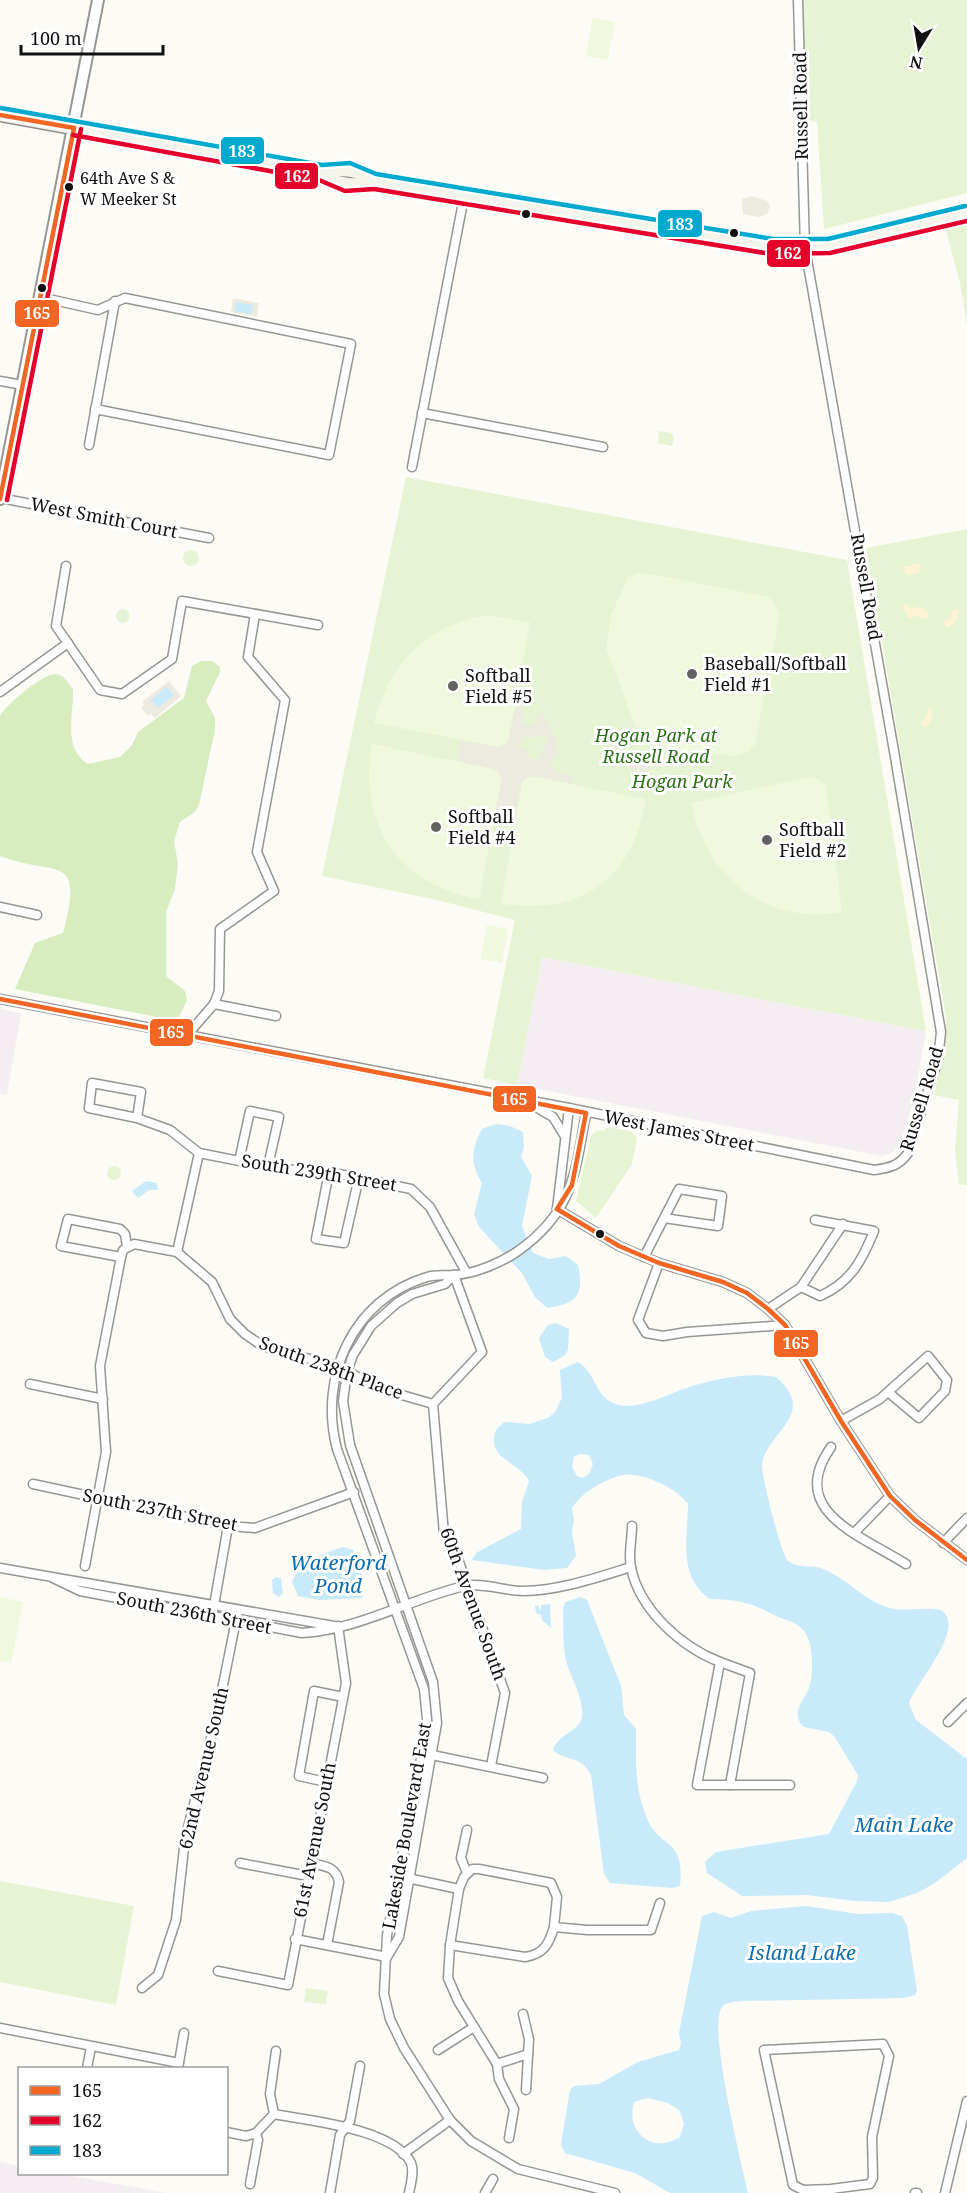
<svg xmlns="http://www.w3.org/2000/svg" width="967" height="2193" font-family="'Noto Serif',serif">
	<rect width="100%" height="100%" fill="#fcfbf5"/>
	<g fill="#f4eef2">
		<path d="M541,957L926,1031L914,1099L900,1143L893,1152L882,1156L517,1085Z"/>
		<path d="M0,1009L21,1013L7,1095L0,1094Z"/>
		<path d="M0,2162L19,2166L20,2174H62L166,2193H0Z"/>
	</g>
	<g fill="#e7f4d3">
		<path d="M798,0H967V193L824,229L817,122L802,118Z"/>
		<path d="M967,206V324L960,283L941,212Z"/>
		<path d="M659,431L671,433L674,438L672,446L658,443Z"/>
		<path d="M406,477L847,560L926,1031L542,957L517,1085L483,1078L515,920L437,900L322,876Z"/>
		<path d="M967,529V1186L959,1184L955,1150L959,1100L934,1095L946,1038V1018L866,548Z"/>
		<circle cx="191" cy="558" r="8"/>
		<circle cx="123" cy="616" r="7"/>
		<path d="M606,1127L631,1131L637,1138L632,1164L596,1218L576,1201L591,1136L596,1131L605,1130Z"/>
		<circle cx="114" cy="1173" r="7"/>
		<path d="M0,1881L134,1906L116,2005L0,1982Z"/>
		<path d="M306,1988L328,1991L326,2004L304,2002Z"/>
	</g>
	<path fill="#d7edc0" d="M201,661H212L220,667V672L206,701L215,718V730L199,805L195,812L180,822L174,841L178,864L175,889L166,912V976L185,991L187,1000L177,1021L15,989L35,943L63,933C85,850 57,878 0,856V716C6,705 42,674 55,674C64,674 68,683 73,689C74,713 62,748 88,764L120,757L132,745L138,732L184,698L192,666Z"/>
	<g fill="#fef4d5">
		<path d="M913,563L920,565L921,571L911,575L906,574L903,566L910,567Z"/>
		<path d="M906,603L912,608L918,607L927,610L928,616L925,619L917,616L908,618L903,606Z"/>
		<path d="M953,609H958L957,619L949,627L945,626L944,621L951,618Z"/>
		<path d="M928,709H932L933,716L925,729L921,723L927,716Z"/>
	</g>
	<g fill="#f0f8dd">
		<path d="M593,18L615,22L608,60L586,56Z"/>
		<path d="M639,572L769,597L780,613L755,744L748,752L738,756L676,751L638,733L606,648L612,613L628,577Z"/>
		<path d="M487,615L530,622L508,743L500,747L374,723C388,664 427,625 487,615Z"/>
		<path d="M372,744L495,769L502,777L479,900C397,881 359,829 372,744Z"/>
		<path d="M531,776L646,799C632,880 583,915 501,904L522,781Z"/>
		<path d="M812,776L826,785L842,912C765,926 706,877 691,803Z"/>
		<path d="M487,925L508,929L502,963L481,959Z"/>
		<path d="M0,1597L23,1602L11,1663L0,1661Z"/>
	</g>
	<g fill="#edeae0" fill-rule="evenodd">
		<path d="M751,196L767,201L770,206L767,214L758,217L743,214L742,199Z"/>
		<path d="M233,298L259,303L257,317L231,312Z"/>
		<path d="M169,681L181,696L155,718L151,714L148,716L141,708L144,705L142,702Z"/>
		<path d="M516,702L524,704L521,721L524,726L538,724L536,721L542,712L557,741L556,749L559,753L553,757L552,765L556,772L573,776L572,783L532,776L522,781L515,822L495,818L502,777L495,769L457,761L460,741L499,747L508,743ZM536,735L548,737L539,760L528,758L529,750L520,748L523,736L535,738Z"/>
		<circle cx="640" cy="766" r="10"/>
	</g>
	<g fill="#c8eafb" fill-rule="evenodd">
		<path d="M236,302L253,305L251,314L234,311Z"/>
		<path d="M167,687L174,695L158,708L151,700Z"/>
		<path d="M496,1124L510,1126L523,1132L524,1147L521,1157L532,1176L522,1226L533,1253L549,1259L566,1256L578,1265C584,1295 578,1304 547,1308L535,1297L522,1273L479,1227L474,1214L482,1183C470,1163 471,1150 482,1129Z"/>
		<path d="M146,1181L157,1183L158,1190H149L138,1198L132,1191Z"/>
		<path d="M556,1323L569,1329L568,1350L564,1356L553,1362L545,1357L539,1338L548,1325Z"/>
		<path d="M578,1362C595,1372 595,1395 613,1403C635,1413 668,1394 689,1387C716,1379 748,1372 776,1377C819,1414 767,1432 762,1464C761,1475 781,1554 788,1561C799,1569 812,1564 823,1569C846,1578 863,1599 886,1607C903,1613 923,1606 941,1610C967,1627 918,1680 909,1703L916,1720L967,1759V1858L935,1883L917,1893L889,1902L855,1901L807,1895L742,1896L707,1873L705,1862L716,1852L829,1834L857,1781L858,1775L834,1736L829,1732L804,1727C787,1711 809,1698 811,1681C813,1668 813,1641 804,1631C796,1621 787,1621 776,1616C750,1602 740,1600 710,1599C677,1577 688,1537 688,1504C678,1488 640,1471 622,1475C604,1480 582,1492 572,1508L574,1520L572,1532L576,1556L567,1568L544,1570L472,1560L476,1553L521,1529L522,1502L529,1481C519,1461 485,1459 496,1430L504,1422L529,1424L548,1418L555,1412L562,1398L560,1370ZM579,1454L589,1455L593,1464L589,1474L583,1478L577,1476L572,1467L574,1457Z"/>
		<path d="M343,1547L353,1550C362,1566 365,1580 362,1598L320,1600L298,1596L292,1582C301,1560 323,1554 343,1547Z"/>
		<path d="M276,1577L281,1578L283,1593L279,1597L273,1593L272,1580Z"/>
		<path d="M581,1597L587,1600L621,1686L624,1715L636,1729C636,1762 634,1785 646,1816C659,1851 685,1835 680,1886L672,1888L610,1883L604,1874L591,1775C580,1754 568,1763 553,1750C558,1734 580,1731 582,1717C584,1699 572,1680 567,1664C562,1646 564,1626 563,1608L565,1602Z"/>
		<path d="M550,1604L551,1628L542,1620L541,1615L536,1613L535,1606L538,1605L540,1611L541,1605Z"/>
		<path d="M806,1906L858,1914L892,1913L902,1916L907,1926L917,1991L915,1995L903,1998L743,2001C736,2002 727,2001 722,2007C707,2026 742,2164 748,2193H670L635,2173L565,2153L561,2144L570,2090L574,2086L599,2084L638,2062L679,2050L681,2043L679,2033L702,1916L714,1912L731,1918L751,1911ZM648,2098L668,2103L680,2111L684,2124L680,2137C653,2155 625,2132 634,2102Z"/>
	</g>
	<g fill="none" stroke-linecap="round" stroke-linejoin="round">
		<defs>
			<g id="minor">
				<path d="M40,297L98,310L125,298L351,344L329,455L95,409"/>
				<path d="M0,381L23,385"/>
				<path d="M422,413L603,447"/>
				<path d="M89,445L115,301"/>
				<path d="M412,467L464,197"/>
				<path d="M0,498L209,538"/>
				<path d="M66,566L56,626L100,690L122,694L172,659L182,601L318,625"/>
				<path d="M0,692L68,643"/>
				<path d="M0,907L37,915"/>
				<path d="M0,999L569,1108L874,1170C889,1168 899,1166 908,1153L938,1059L941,1032L894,751L805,248L798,0"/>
				<path d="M214,1004L276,1016"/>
				<path d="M188,1034L214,1004L219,991L220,929L274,891L257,852L285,700L248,657L255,614"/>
				<path d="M529,1103L553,1117L564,1135"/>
				<path d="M586,1113C575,1174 573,1212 518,1251C501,1263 474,1274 454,1275C444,1276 437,1274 427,1277C353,1299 318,1377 337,1449L424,1689L427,1719L422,1753L387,1935L384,1994L390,2019L404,2048L450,2120L471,2141L518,2169L615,2193"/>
				<path d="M137,1118L141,1092L92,1083L89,1108L137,1118L170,1130L199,1153L280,1169L329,1172L411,1189L430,1207L466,1272"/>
				<path d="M239,1161L250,1111L279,1117L268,1166"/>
				<path d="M329,1172L316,1239L344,1243L359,1177"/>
				<path d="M557,1209L619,1246L659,1263L723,1282L747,1293L768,1309L785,1325L841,1421L890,1496L915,1520L967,1560"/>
				<path d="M557,1209L569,1108"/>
				<path d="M127,1246L125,1234L120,1229L68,1219L61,1246L121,1257L123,1250L134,1244L177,1252L212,1282L230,1319L245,1334L264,1347L337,1366L381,1389L433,1404"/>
				<path d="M177,1252L199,1153"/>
				<path d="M644,1257L679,1189L722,1196L718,1226L664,1218"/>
				<path d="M659,1263L638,1320L646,1333L663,1336L687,1332L785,1325"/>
				<path d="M454,1275L482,1352L433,1404L444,1534L457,1556L505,1693L491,1766"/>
				<path d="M801,1287L820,1296C850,1283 862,1261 874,1231L815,1220"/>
				<path d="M768,1309L801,1287L843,1224"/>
				<path d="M30,1384L103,1399"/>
				<path d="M841,1421L880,1399L928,1356L947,1380L945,1391L919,1418L888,1392"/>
				<path d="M831,1447C786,1511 860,1535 906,1564"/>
				<path d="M33,1484L228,1526L255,1528L354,1492"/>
				<path d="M632,1526C632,1539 628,1555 631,1568C640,1610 681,1647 720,1662L697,1785H790"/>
				<path d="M855,1532L890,1496"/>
				<path d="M943,1543L967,1518"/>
				<path d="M85,1566L106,1452L100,1366L121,1257"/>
				<path d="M0,1568L334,1626"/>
				<path d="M53,1578L80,1591L302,1633C358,1630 410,1599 464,1586C482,1582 505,1591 523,1591C561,1590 595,1578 631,1567"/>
				<path d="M213,1611L228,1526"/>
				<path d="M720,1662L750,1673L730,1785"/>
				<path d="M948,1722L967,1703"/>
				<path d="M432,1755L543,1778"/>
				<path d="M326,1782L299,1776L314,1691L343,1697"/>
				<path d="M240,1863L308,1876"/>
				<path d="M310,1863C324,1866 336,1866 339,1882L327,1945"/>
				<path d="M467,1873L461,1858L467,1830"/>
				<path d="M398,1876L459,1889"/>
				<path d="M295,1939L387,1957"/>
				<path d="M450,1945L525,1957C544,1954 549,1944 554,1927"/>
				<path d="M387,1957L399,1937L437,1723L433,1682L350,1445L343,1401L347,1372L353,1355L371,1326L397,1303L412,1294L445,1284L454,1275"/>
				<path d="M218,1971L288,1985L346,1683L338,1626"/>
				<path d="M142,1988L158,1975L176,1920L185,1839L217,1715L238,1610"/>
				<path d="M523,2014L529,2039L526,2090"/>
				<path d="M0,2028L179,2063"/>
				<path d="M438,2050L474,2027"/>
				<path d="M497,2064L528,2054"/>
				<path d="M87,2068L91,2047"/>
				<path d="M178,2068L184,2033"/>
				<path d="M274,2114C309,2121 390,2128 410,2161C415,2169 411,2183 409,2193"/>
				<path d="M226,2132L246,2136L256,2133"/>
				<path d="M509,2138L514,2109L499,2079L497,2064L458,2001L448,1978L450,1945L459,1889L464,1877L472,1869H479L551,1883L557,1897L554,1927L587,1930H651L660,1903"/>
				<path d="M403,2154L450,2120"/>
				<path d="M250,2184L258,2140L256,2133L274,2114L270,2094L276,2051"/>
				<path d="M831,2189L870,2184L873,2178L872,2137L889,2056L883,2044L764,2050L793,2185L803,2190L831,2189V2193"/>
				<path d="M330,2193L340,2135L350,2121L360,2066"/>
				<path d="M485,2193L493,2179"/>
				<path d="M915,2193H917"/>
				<path d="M945,2193L967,2101"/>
			</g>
			<path id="tertiary" d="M0,499L98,0"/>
			<g id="secondary">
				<path d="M0,115L322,173C338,167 360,170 373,181L772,247L829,246L967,213"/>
				<path d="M322,173C334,185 358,187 373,181"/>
			</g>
		</defs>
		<use href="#minor" stroke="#969693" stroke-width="11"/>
		<use href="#tertiary" stroke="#969693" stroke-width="14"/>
		<use href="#secondary" stroke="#8d8c8a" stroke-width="15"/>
		<use href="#minor" stroke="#fffefe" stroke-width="8"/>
		<use href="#tertiary" stroke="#fffefe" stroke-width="10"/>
		<use href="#secondary" stroke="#f5f4eb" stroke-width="12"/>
		<defs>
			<g id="bus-1">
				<path d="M0,115L74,128"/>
				<path d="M0,499L74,128"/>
				<path d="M0,999L586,1113L572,1185L557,1209"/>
				<path d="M557,1209L619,1246L659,1263L723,1282L747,1293L768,1309L785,1325L841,1421L890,1496L915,1520L967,1560"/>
			</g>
			<g id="bus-2">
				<path d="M73,135L319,180L345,191L374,189L771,254L830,253L967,221"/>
				<path d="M7,500L81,129"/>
			</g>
			<path id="bus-3" d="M1,108L322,165L350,163L376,174L773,239H828L965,206"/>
		</defs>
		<use href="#bus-1" stroke="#fff" stroke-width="9"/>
		<use href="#bus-2" stroke="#fff" stroke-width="9"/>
		<use href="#bus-3" stroke="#fff" stroke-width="9"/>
		<use href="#bus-1" stroke="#f26522" stroke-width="4.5"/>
		<use href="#bus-2" stroke="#e4002b" stroke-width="4.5"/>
		<use href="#bus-3" stroke="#00a9ce" stroke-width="4.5"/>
	</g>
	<g fill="#101010" stroke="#fff" stroke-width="2">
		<circle cx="69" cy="187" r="5"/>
		<circle cx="526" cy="214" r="5"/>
		<circle cx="734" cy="233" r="5"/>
		<circle cx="42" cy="288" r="5"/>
		<circle cx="600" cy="1234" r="5"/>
	</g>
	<g fill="#636260" stroke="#fff" stroke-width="2">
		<circle cx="692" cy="674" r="6"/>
		<circle cx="453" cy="686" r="6"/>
		<circle cx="436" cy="827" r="6"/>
		<circle cx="767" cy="840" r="6"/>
	</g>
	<g text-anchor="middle" stroke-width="6" stroke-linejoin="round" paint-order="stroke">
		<g font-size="16" fill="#101010" stroke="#fff" text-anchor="start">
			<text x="80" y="184">64th Ave S &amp;<tspan x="80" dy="21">W Meeker St</tspan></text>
		</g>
		<g font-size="18" fill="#101010" stroke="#fff">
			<text transform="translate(801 106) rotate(-91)" y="6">Russell Road</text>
			<text transform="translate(104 518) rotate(11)" y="6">West Smith Court</text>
			<text transform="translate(866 587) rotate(80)" y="6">Russell Road</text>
			<text transform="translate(922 1099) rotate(-73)" y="6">Russell Road</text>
			<text transform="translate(679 1131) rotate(11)" y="6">West James Street</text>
			<text transform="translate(319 1173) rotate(9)" y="6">South 239th Street</text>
			<text transform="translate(331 1368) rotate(20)" y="6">South 238th Place</text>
			<text transform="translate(160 1510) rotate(11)" y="6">South 237th Street</text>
			<text transform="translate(473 1604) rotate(70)" y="6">60th Avenue South</text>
			<text transform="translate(194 1613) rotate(11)" y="6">South 236th Street</text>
			<text transform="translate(204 1768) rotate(-77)" y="6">62nd Avenue South</text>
			<text transform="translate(407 1826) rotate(-80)" y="6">Lakeside Boulevard East</text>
			<text transform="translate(315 1840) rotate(-79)" y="6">61st Avenue South</text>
		</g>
		<g font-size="18" fill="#101010" stroke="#fff" text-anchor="start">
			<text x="704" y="670">Baseball/Softball<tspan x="704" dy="21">Field #1</tspan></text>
			<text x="465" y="682">Softball<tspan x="465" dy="21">Field #5</tspan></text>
			<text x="448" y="823">Softball<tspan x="448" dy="21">Field #4</tspan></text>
			<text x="779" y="836">Softball<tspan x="779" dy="21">Field #2</tspan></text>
		</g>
		<g font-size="18" font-style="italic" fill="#2d7018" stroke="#fff">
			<text x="656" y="742">Hogan Park at<tspan x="656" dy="21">Russell Road</tspan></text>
			<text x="682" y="788">Hogan Park</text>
		</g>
		<g font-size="20" font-style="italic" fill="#0a6db1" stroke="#fff">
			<text x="338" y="1570">Waterford<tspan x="338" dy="23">Pond</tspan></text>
			<text x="904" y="1832">Main Lake</text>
			<text x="802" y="1960">Island Lake</text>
		</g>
	</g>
	<g stroke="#fff" stroke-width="2">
		<rect x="220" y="136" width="45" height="29" rx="6" fill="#00a9ce"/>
		<rect x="274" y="162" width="45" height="28" rx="6" fill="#e4002b"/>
		<rect x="657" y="209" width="46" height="29" rx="6" fill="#00a9ce"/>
		<rect x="766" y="239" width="45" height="29" rx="6" fill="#e4002b"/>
		<rect x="14" y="299" width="46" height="29" rx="6" fill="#f26522"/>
		<rect x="149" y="1018" width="45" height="29" rx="6" fill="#f26522"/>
		<rect x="492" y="1085" width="45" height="28" rx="6" fill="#f26522"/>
		<rect x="773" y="1329" width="46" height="29" rx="6" fill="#f26522"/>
	</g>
	<g font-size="16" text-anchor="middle" font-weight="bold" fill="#fff">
		<text x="242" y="157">183</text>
		<text x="297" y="182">162</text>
		<text x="680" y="230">183</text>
		<text x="788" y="259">162</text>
		<text x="37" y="319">165</text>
		<text x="171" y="1038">165</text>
		<text x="514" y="1105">165</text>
		<text x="796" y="1349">165</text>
	</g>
	<rect x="18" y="2067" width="210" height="108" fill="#ffffff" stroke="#9f9f9f" stroke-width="1.5"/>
	<rect x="30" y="2086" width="30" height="9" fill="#f26522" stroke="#9f9f9f" stroke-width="1.5"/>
	<text x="72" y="2097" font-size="18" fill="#101010">165</text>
	<rect x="30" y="2116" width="30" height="9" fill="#e4002b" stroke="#9f9f9f" stroke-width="1.5"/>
	<text x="72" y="2127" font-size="18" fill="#101010">162</text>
	<rect x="30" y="2146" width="30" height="9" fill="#00a9ce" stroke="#9f9f9f" stroke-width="1.5"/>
	<text x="72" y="2157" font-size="18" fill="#101010">183</text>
	<g transform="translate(919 48) rotate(191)" stroke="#ffffff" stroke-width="4.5" paint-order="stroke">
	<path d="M0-4.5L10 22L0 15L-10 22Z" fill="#101010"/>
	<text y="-9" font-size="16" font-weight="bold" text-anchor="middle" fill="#101010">N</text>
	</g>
	<path d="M21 45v9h142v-9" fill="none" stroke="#101010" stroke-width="3"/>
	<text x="30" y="45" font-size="18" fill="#101010" stroke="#ffffff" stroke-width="4.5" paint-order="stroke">100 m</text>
</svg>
